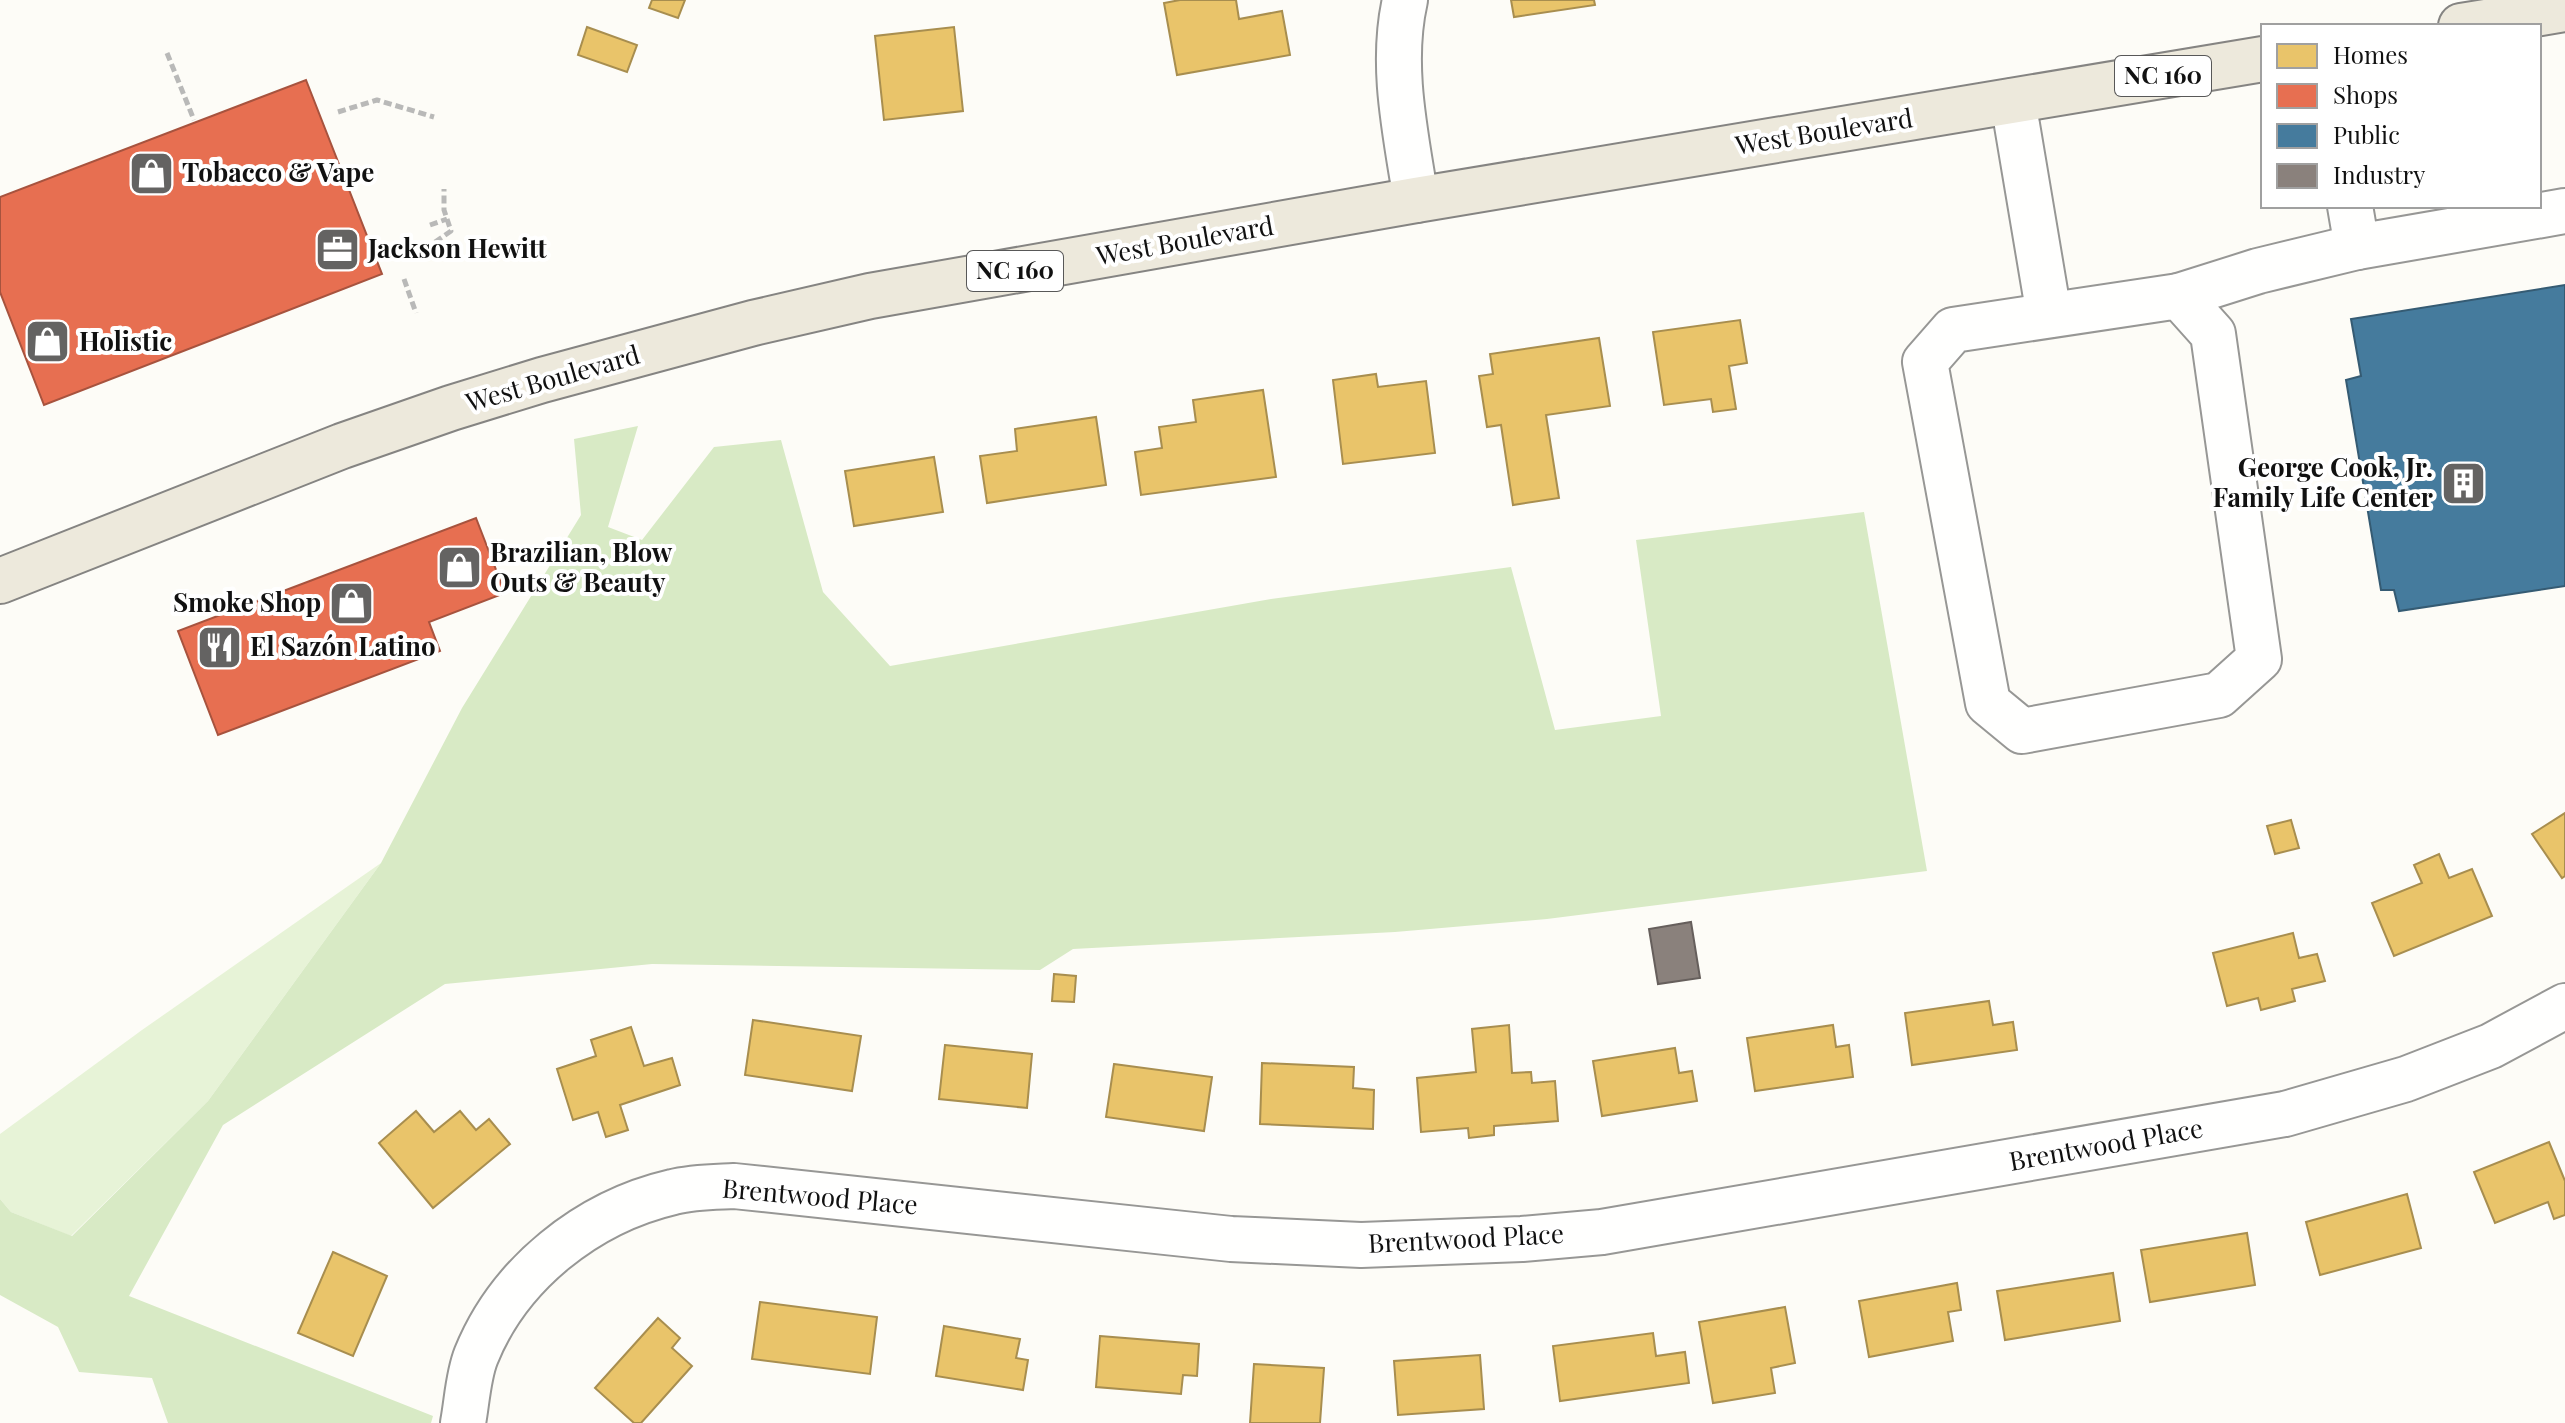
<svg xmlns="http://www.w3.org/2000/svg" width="2565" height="1423" font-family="'Playfair Display',serif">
	<rect width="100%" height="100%" fill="#fdfcf7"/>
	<path fill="#e7f3d7" d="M381,863L208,1101L71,1236L11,1212L0,1199V1134L142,1030Z"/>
	<path fill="#d8eac5" d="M638,426L608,527L642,540L714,447L781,440L823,592L890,666L1271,599L1511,567L1555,730L1661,716L1636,540L1864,512L1927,871L1547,919L1395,932L1073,949L1040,970L652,964L445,984L223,1125L129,1296L433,1416L431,1423H168L152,1378L79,1372L58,1327L0,1295V1199L11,1212L72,1236L208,1101L381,863L462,708L581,515L574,439Z"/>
	<g fill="#e9c46a" stroke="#a88e4f" stroke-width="2">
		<path d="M652,0H685L678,18L649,8Z"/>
		<path d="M1180,0H1236L1239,19L1282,11L1290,55L1177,75L1164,3Z"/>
		<path d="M1511,0H1594L1595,5L1514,17Z"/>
		<path d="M587,27L637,45L627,72L578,55Z"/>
		<path d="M954,27L963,111L884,120L875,36Z"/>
		<path d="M1740,320L1747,363L1729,366L1736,409L1713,412L1711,399L1664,405L1653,332Z"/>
		<path d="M1599,338L1610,406L1546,415L1559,498L1513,505L1501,425L1487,427L1479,376L1493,374L1490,354Z"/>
		<path d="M1376,374L1378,387L1426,381L1435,453L1343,464L1333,380Z"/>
		<path d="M1263,390L1276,477L1141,495L1135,452L1162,448L1159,427L1196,422L1193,400Z"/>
		<path d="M1096,417L1106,485L987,503L980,456L1017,451L1015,429Z"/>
		<path d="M934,457L943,512L854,526L845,471Z"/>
		<path d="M2565,813V876L2562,878L2532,834Z"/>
		<path d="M2291,820L2299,848L2275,854L2267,826Z"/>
		<path d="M2439,854L2449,878L2472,869L2492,916L2394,956L2372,903L2422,883L2414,865Z"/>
		<path d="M2293,933L2299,958L2317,954L2325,981L2292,989L2295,1001L2261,1010L2258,998L2227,1006L2213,953Z"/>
		<path d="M1054,974L1076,976L1074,1002L1052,1001Z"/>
		<path d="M1989,1001L1993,1025L2013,1022L2017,1050L1912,1065L1905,1013Z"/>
		<path d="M753,1020L861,1036L852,1091L745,1075Z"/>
		<path d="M1509,1025L1512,1073L1531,1072L1532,1083L1555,1081L1558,1121L1494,1126V1135L1469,1138L1468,1128L1421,1132L1417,1078L1476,1072L1472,1029Z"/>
		<path d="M1833,1025L1836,1047L1849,1045L1853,1077L1755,1091L1747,1038Z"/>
		<path d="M631,1027L644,1066L672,1058L680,1085L620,1105L628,1130L606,1137L598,1112L573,1120L557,1069L596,1056L591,1040Z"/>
		<path d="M945,1045L1032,1054L1027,1108L939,1099Z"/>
		<path d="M1675,1048L1679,1073L1692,1071L1697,1101L1602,1116L1593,1061Z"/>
		<path d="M1262,1063L1354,1067L1353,1088L1374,1090L1373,1129L1260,1124Z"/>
		<path d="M1114,1064L1212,1077L1204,1131L1106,1117Z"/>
		<path d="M416,1111L434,1132L460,1111L476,1130L489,1119L510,1144L433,1208L379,1143Z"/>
		<path d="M2549,1142L2565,1181V1215L2554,1219L2548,1202L2495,1223L2474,1172Z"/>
		<path d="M2407,1194L2421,1248L2320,1275L2306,1222Z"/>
		<path d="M2247,1233L2255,1285L2150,1302L2141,1250Z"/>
		<path d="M333,1252L387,1276L353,1356L298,1333Z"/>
		<path d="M2113,1273L2120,1321L2005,1340L1997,1291Z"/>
		<path d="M1957,1283L1961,1310L1948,1312L1953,1341L1869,1357L1859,1301Z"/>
		<path d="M760,1302L877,1317L870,1374L752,1359Z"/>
		<path d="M1785,1307L1795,1363L1771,1368L1775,1393L1713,1403L1699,1322Z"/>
		<path d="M658,1318L680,1338L672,1348L692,1366L641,1423H634L595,1388Z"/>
		<path d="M944,1326L1020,1339L1016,1358L1028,1360L1023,1390L936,1376Z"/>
		<path d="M1653,1333L1656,1356L1685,1352L1689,1383L1560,1401L1553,1346Z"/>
		<path d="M1100,1336L1199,1344L1197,1376L1183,1375L1181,1394L1096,1387Z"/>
		<path d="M1480,1355L1484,1409L1398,1415L1394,1361Z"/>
		<path d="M1254,1364L1324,1368L1320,1423H1250Z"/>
	</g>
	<g fill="#e76f51" stroke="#a7533e" stroke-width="2">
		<path d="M306,80L382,274L44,405L0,292V197Z"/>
		<path d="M476,518L505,593L429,622L440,651L218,735L178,631Z"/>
	</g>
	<path fill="#457b9d" stroke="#355b73" stroke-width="2" d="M2565,285V586L2399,611L2394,590H2381L2346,380L2361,376L2351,319Z"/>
	<path fill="#8a817c" stroke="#665f5c" stroke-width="2" d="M1691,922L1700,978L1658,984L1649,929Z"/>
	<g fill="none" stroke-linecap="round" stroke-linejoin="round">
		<defs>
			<g id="minor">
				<path d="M1405,0C1390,66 1406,135 1416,200"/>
				<path d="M2013,101L2049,315"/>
				<path d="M2350,206L2357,247L2565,211"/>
				<path d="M2179,296L2213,334L2259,659L2219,695L2022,731L1988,703L1925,362L1953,330Z"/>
				<path d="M2179,296L2258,271L2357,247"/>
				<path d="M463,1423C467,1402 468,1376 476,1356C509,1274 587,1212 673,1192C692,1187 714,1187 734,1186L1231,1239L1361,1245L1522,1239L1602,1232L2285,1114L2406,1079L2491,1046L2565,1006"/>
			</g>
			<g id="major">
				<path d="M2461,26L2565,9"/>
				<path d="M0,581L342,446L451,408L542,380L753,323L870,296L1416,200L2263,59"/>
			</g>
		</defs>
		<use href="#minor" stroke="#979795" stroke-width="48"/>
		<use href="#major" stroke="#858482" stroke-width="48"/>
		<g stroke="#b9b9b8" stroke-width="5" stroke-dasharray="8 4" stroke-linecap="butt">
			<path d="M167,53L194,120"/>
			<path d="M338,112L377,100L434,117"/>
			<path d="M430,225L447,219"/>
			<path d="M435,242L451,231L444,210V189"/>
			<path d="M404,279L416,313"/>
		</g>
		<use href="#minor" stroke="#fffffe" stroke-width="44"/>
		<use href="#major" stroke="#ede9dc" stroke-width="44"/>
	</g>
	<defs>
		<symbol id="shop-square" viewBox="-11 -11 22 22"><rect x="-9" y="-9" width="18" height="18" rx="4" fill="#646362" stroke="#fff"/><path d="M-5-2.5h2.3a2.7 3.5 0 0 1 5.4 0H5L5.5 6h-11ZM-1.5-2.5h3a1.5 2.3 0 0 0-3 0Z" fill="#fff"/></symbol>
		<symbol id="office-square" viewBox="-11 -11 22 22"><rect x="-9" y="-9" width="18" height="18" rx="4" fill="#646362" stroke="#fff"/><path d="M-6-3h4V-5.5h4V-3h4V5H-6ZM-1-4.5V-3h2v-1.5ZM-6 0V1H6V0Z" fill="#fff"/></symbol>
		<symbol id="building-square" viewBox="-11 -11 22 22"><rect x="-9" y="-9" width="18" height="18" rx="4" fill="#646362" stroke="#fff"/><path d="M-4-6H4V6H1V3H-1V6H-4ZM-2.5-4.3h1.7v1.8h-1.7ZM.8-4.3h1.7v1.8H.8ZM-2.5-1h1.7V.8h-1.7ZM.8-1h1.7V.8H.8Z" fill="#fff"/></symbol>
		<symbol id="restaurant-square" viewBox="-11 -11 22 22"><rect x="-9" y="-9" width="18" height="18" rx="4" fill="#646362" stroke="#fff"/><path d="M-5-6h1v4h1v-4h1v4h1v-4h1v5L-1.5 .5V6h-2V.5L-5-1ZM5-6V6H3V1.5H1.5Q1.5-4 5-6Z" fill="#fff"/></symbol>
	</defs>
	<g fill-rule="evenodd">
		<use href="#shop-square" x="126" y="148" width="51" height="51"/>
		<use href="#office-square" x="312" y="224" width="51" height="51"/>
		<use href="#shop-square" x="22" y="316" width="51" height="51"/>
		<use href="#building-square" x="2438" y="458" width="51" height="51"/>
		<use href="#shop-square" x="434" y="542" width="51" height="51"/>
		<use href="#shop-square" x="326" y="578" width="51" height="51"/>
		<use href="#restaurant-square" x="194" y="622" width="51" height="51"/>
	</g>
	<g text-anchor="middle" stroke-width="8" stroke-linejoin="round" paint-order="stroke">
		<g fill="#fff" stroke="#585858" stroke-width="2">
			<rect x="2115" y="56" width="96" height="40" rx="6"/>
			<rect x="967" y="251" width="96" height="40" rx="6"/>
		</g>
		<g font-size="24" font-weight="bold" fill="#111">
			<text x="2163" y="84">NC 160</text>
			<text x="1015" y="279">NC 160</text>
		</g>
		<g font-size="26" fill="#111" stroke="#fff">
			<text transform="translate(1824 132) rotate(-9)" y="9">West Boulevard</text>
			<text transform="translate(1185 241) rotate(-10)" y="9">West Boulevard</text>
			<text transform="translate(553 379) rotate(-16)" y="9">West Boulevard</text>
			<text transform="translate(2106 1145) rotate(-10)" y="9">Brentwood Place</text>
			<text transform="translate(820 1197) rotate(5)" y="9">Brentwood Place</text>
			<text transform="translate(1466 1239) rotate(-3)" y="9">Brentwood Place</text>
		</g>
		<g font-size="26" font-weight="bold" fill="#111" stroke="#fff" text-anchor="start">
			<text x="182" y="182">Tobacco &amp; Vape</text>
			<text x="368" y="258">Jackson Hewitt</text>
			<text x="79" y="351">Holistic</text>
			<text x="2433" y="477" text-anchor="end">George Cook, Jr.<tspan x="2433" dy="30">Family Life Center</tspan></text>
			<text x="490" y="562">Brazilian, Blow<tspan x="490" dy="30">Outs &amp; Beauty</tspan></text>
			<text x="321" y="612" text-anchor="end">Smoke Shop</text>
			<text x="250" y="656">El Sazón Latino</text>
		</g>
	</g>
	<rect x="2261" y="24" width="280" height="184" fill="#ffffff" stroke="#a0a0a0" stroke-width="2"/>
	<rect x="2277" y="44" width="40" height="24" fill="#e9c46a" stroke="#a0a0a0" stroke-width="2"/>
	<text x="2333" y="64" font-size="24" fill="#111111">Homes</text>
	<rect x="2277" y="84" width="40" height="24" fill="#e76f51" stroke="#a0a0a0" stroke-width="2"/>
	<text x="2333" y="104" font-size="24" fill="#111111">Shops</text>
	<rect x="2277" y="124" width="40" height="24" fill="#457b9d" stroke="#a0a0a0" stroke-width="2"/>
	<text x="2333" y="144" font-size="24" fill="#111111">Public</text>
	<rect x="2277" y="164" width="40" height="24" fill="#8a817c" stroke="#a0a0a0" stroke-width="2"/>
	<text x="2333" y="184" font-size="24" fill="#111111">Industry</text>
</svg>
